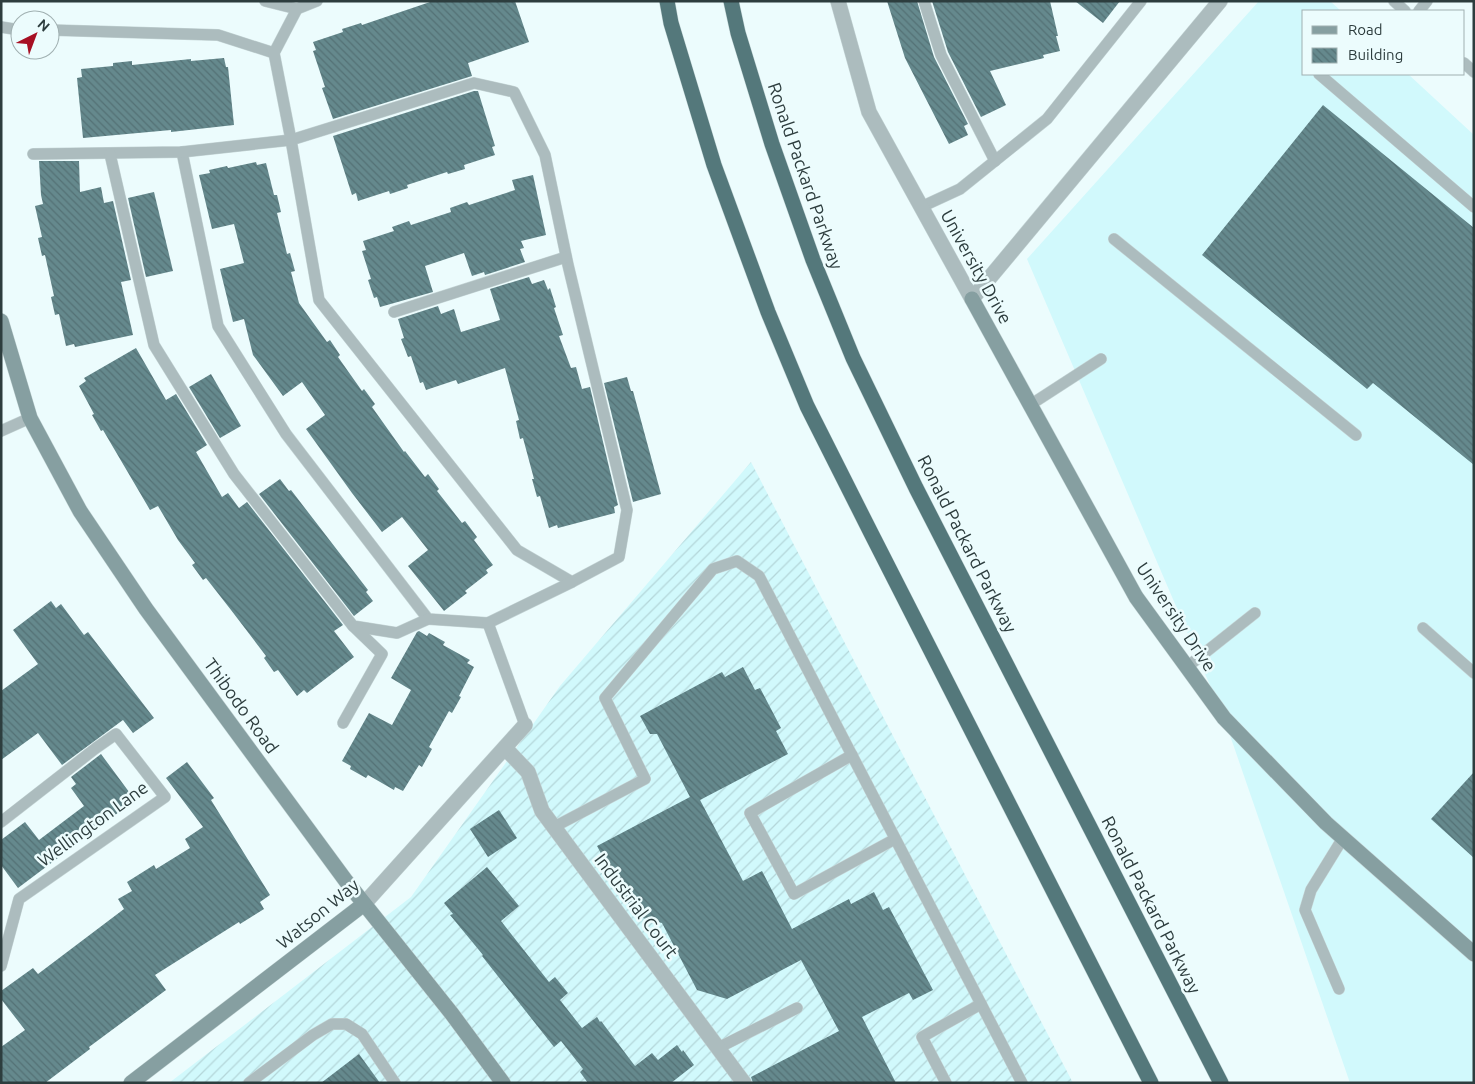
<svg xmlns="http://www.w3.org/2000/svg" width="1475" height="1084" font-family="Ubuntu,sans-serif">
	<defs>
		<pattern id="industrial-furrows" width="10" height="10" patternUnits="userSpaceOnUse" patternTransform="scale(1.25)"><rect width="10" height="10" fill="#d1f9fc"/><path d="M-1 1l2-2M0 10L10 0M9 11l2-2" fill="none" stroke="#b4d6d9"/></pattern>
		<pattern id="building-back-hatch" width="6" height="6" patternUnits="userSpaceOnUse" patternTransform="scale(1.25)"><rect width="6" height="6" fill="#65898d"/><path d="M-1 5l2 2M0 0l6 6M5-1l2 2" fill="none" stroke="#547175"/></pattern>
	</defs>
	<rect width="100%" height="100%" fill="#ecfcfd"/>
	<path fill="#d1f9fc" d="M1259,1H1330L1341,11H1304V74H1408L1474,135V1083H1350L1224,718L1027,259Z"/>
	<path fill="url(#industrial-furrows)" d="M751,462L1073,1083H169L411,897L560,686Z"/>
	<g fill="url(#building-back-hatch)">
		<path d="M433,1H515L529,42L468,63L472,76L333,119L322,88L325,87L313,51L316,50L313,42L343,32L342,29L361,23L362,25Z"/>
		<path d="M887,1H917L934,57L968,124L964,126L968,135L949,144L905,58Z"/>
		<path d="M932,1H1050L1058,36H1056L1060,51L1043,55L1044,58L990,71L1006,105L981,117L948,52Z"/>
		<path d="M1075,1H1120L1103,23Z"/>
		<path d="M224,58L226,67H228L234,125L171,132V130L83,138L77,78L82,77L81,69L113,66V63L132,61V65L191,59V61Z"/>
		<path d="M474,91H478L495,146L492,147L495,155L464,165L465,169L448,174L447,172L407,185L408,188L390,194L389,191L358,201L356,193L352,195L333,136Z"/>
		<path d="M1323,105L1474,228V465L1373,383L1367,389L1202,255Z"/>
		<path d="M39,161H79L80,192L101,187L104,203L113,201L131,280L121,282L133,335L75,347L74,344L66,346L59,314L55,315L51,297L54,296L45,255L42,256L38,238L42,237L35,206L43,204L41,195Z"/>
		<path d="M256,162L257,165L266,163L274,195H277L281,212L277,213L287,254L290,253L295,271L291,272L299,303L327,342L330,340L340,355L338,357L362,391L364,389L375,404L372,407L404,452L405,451L425,477L428,474L439,489L437,491L462,523L465,521L477,537L474,540L493,565L486,570L488,573L465,591L467,593L444,611L408,566L428,550L402,517L382,532L352,493L306,429L325,415L302,382L283,396L253,355L244,319L233,322L220,269L244,263L234,224L212,229L199,175L210,173L209,170L227,166L228,168Z"/>
		<path d="M533,175L546,235L521,241L524,248L520,249L525,262L485,275L484,272L472,276L464,253L425,266L433,292L380,307L377,297L374,298L368,280L371,279L362,251L366,250L363,241L394,231L392,227L409,221L411,225L451,212L450,208L467,202L469,205L515,190L512,180Z"/>
		<path d="M154,192L173,271L146,277L128,198Z"/>
		<path d="M529,277L532,284L544,280L548,290L550,288L556,307L554,308L563,335L559,336L571,368L576,367L582,389L590,387L618,505L614,507L615,513L558,528L557,525L549,528L540,496L537,497L532,479H534L523,438L520,439L516,421L519,420L505,368L458,384L456,380L426,390L423,382L420,383L411,356L408,357L401,339L404,338L398,319L438,306L441,314L454,309L461,332L500,320L490,289Z"/>
		<path d="M136,348L166,400L176,394L207,445L196,452L222,497L228,493L239,508L247,502L343,625L334,631L354,657L307,693L304,690L297,696L278,670L274,672L264,658L266,656L231,610L206,578L203,580L192,565L195,563L178,540L158,506L150,510L103,430L101,431L92,415L94,414L79,386L86,381L84,378Z"/>
		<path d="M211,374L241,426L220,438L189,387Z"/>
		<path d="M627,377L631,391H633L661,494L633,502L604,383Z"/>
		<path d="M280,479L289,491L291,490L368,590L366,592L373,601L354,616L259,494Z"/>
		<path d="M51,601L56,608L61,604L84,635L88,632L154,718L133,733L123,720L62,765L38,733L1,760V691L38,664L13,630Z"/>
		<path d="M419,631L427,636L429,633L445,642L443,645L470,660L467,663L474,667L459,696L461,697L452,713L449,711L429,747L432,749L422,767L419,765L403,791L395,787L394,790L368,775L366,778L350,769L351,766L342,761L369,713L392,725L411,690L391,678L417,632Z"/>
		<path d="M743,667L755,690L760,688L781,728L776,731L788,754L700,800L743,881L762,871L792,929L849,899L851,904L874,892L883,910L889,907L933,990L913,1000L909,993L862,1017L896,1083H753L751,1077L839,1031L801,960L727,999L697,990L662,923L635,916L597,846L690,797L657,734H650L640,716L722,672L725,677Z"/>
		<path d="M101,754L135,800L18,888L1,865V840L25,822L39,840L84,806L71,788L76,784L71,777Z"/>
		<path d="M187,762L214,798L211,800L270,895L260,902L264,909L240,924L239,922L155,975L166,990L89,1047L90,1049L45,1083H1V1047L25,1030L1,999V991L33,968L38,974L124,909L118,899L132,891L127,882L154,865L156,869L190,848L185,839L203,827L166,778Z"/>
		<path d="M1474,772V858L1431,819Z"/>
		<path d="M499,810L517,838L488,857L470,829Z"/>
		<path d="M487,867L519,906L501,921L549,982L555,977L568,993L560,1000L582,1028L597,1017L600,1022L601,1021L635,1066L652,1053L658,1060L677,1045L682,1052L683,1050L694,1065L671,1083H588L580,1072L583,1069L561,1041L554,1047L482,956L483,955L450,915L453,914L444,903Z"/>
		<path d="M359,1054L380,1083H321Z"/>
	</g>
	<g fill="none" stroke-linecap="round" stroke-linejoin="round">
		<defs>
			<g id="lane">
				<path d="M265,1L297,9"/>
				<path d="M924,1L941,55L995,161"/>
				<path d="M1394,1L1405,11"/>
				<path d="M1419,11L1427,1"/>
				<path d="M1,27L20,30"/>
				<path d="M50,30L218,35L274,53"/>
				<path d="M1464,63L1474,72"/>
				<path d="M1319,74L1474,207"/>
				<path d="M474,83L514,92L545,155L568,265L627,510L619,557L572,582L517,550L319,300L291,140Z"/>
				<path d="M182,152L218,326L286,434L428,619L488,623L572,582"/>
				<path d="M33,154L182,152L291,140L274,53L297,9L317,1"/>
				<path d="M110,154L154,345L234,474L353,626L397,633L428,619"/>
				<path d="M921,207L960,189L1047,119L1141,1"/>
				<path d="M1114,239L1356,435"/>
				<path d="M394,312L566,257"/>
				<path d="M1030,405L1101,359"/>
				<path d="M1,431L30,418"/>
				<path d="M488,623L525,725"/>
				<path d="M1423,628L1474,673"/>
				<path d="M1187,667L1255,613"/>
				<path d="M343,723L382,654L353,626"/>
				<path d="M852,755L750,813L794,894L895,839"/>
				<path d="M1,822L96,748L116,734L165,797L19,899L1,966"/>
				<path d="M554,827L645,779L605,698L713,569L737,561L759,576L1022,1083"/>
				<path d="M1339,989L1305,910L1311,890L1343,838"/>
				<path d="M718,1048L797,1008"/>
				<path d="M249,1083L313,1035L332,1024H346L362,1034L395,1083"/>
				<path d="M946,1083L922,1037L981,1004"/>
			</g>
			<g id="street">
				<path d="M838,1L869,112L972,299L1220,1"/>
				<path d="M505,748L528,772L542,811L744,1083"/>
				<path d="M364,904L525,725"/>
			</g>
			<g id="secondary">
				<path d="M972,299L1136,597L1224,718L1326,823L1474,954"/>
				<path d="M1,321L30,418L80,511L146,609L346,881L452,1014L503,1083"/>
				<path d="M131,1083L364,904"/>
			</g>
			<g id="highway">
				<path d="M667,1L671,23L714,165L768,312L807,406L871,533L1151,1083"/>
				<path d="M731,1L738,33L772,144L813,260L853,358L916,488L1221,1083"/>
			</g>
		</defs>
		<use href="#lane" stroke="#c6d6d7" stroke-width="12"/>
		<use href="#street" stroke="#c6d6d7" stroke-width="16"/>
		<use href="#secondary" stroke="#c6d6d7" stroke-width="16"/>
		<use href="#highway" stroke="#c6d6d7" stroke-width="16"/>
		<use href="#lane" stroke="#acbcbe" stroke-width="11"/>
		<use href="#street" stroke="#acbcbe" stroke-width="15"/>
		<use href="#secondary" stroke="#869fa1" stroke-width="15"/>
		<use href="#highway" stroke="#54787b" stroke-width="15"/>
	</g>
	<g text-anchor="middle" stroke-width="5" stroke-linejoin="round" paint-order="stroke">
		<g font-size="18" fill="#2d3d3e" stroke="#ecfcfd">
			<text transform="translate(805 176) rotate(71)" y="6">Ronald Packard Parkway</text>
			<text transform="translate(976 267) rotate(61)" y="6">University Drive</text>
			<text transform="translate(967 544) rotate(63)" y="6">Ronald Packard Parkway</text>
			<text transform="translate(1176 617) rotate(56)" y="6">University Drive</text>
			<text transform="translate(241 706) rotate(54)" y="6">Thibodo Road</text>
			<text transform="translate(93 824) rotate(-36)" y="6">Wellington Lane</text>
			<text transform="translate(1151 905) rotate(63)" y="6">Ronald Packard Parkway</text>
			<text transform="translate(636 906) rotate(53)" y="6">Industrial Court</text>
			<text transform="translate(318 914) rotate(-39)" y="6">Watson Way</text>
		</g>
	</g>
	<rect width="1475" height="1084" fill="none" stroke="#2d3d3e" stroke-width="5"/>
	<rect x="1302" y="10" width="162" height="65" fill="#ecfcfd" stroke="#a0b0b1"/>
	<rect x="1312" y="26" width="25" height="8" fill="#869fa1" stroke="#a0b0b1"/>
	<text x="1348" y="35" font-size="15" fill="#2d3d3e">Road</text>
	<rect x="1312" y="48" width="25" height="15" fill="url(#building-back-hatch)" stroke="#a0b0b1"/>
	<text x="1348" y="60" font-size="15" fill="#2d3d3e">Building</text>
	<g transform="translate(35 35) rotate(42)"><circle r="24" fill="#ecfcfd" stroke="#a0b0b1"/>
	<path d="M0-4L9 19L0 12L-9 19Z" fill="#a70f23"/>
	<text y="-8" font-size="14" font-weight="bold" text-anchor="middle" fill="#2d3d3e">N</text>
	</g>
</svg>
